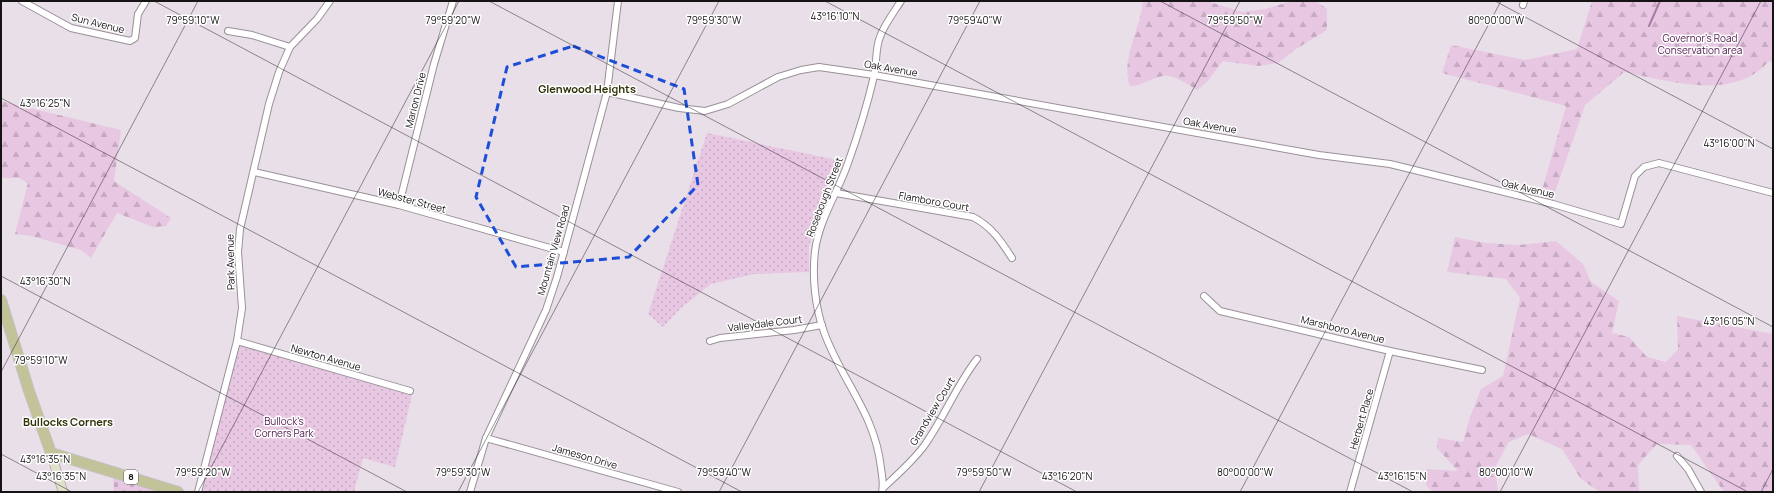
<svg xmlns="http://www.w3.org/2000/svg" width="1774" height="493" font-family="Manrope,sans-serif">
	<defs>
		<pattern id="forest-firs" width="22" height="20" patternUnits="userSpaceOnUse"><rect width="22" height="20" fill="#e8c7e3"/><path d="M5 1l3.5 6h-7zM16 11l3.5 6h-7z" fill="#c6aac2"/></pattern>
		<pattern id="cemetery-stones" width="16" height="16" patternUnits="userSpaceOnUse"><rect width="16" height="16" fill="#e8c7e3"/><path d="M2 7V4a2 2 0 0 1 4 0v3zM10 15v-3a2 2 0 0 1 4 0v3z" fill="#c6aac2"/></pattern>
		<pattern id="park-dots" width="8" height="8" patternUnits="userSpaceOnUse"><rect width="8" height="8" fill="#e8c7e3"/><path d="M2 2h.1M6 6h.1" fill="none" stroke="#c6aac2" stroke-width="1.8" stroke-linecap="round"/></pattern>
	</defs>
	<rect width="100%" height="100%" fill="#e9dfe8"/>
	<path fill="#e8c7e3" d="M1773,412V470L1768,444Z"/>
	<g fill="url(#forest-firs)">
		<path d="M1143,1H1207L1242,12L1265,9L1292,1H1316L1327,9V30L1296,49L1278,63L1258,66L1223,61L1206,83L1197,90C1188,85 1174,74 1163,76C1150,78 1144,86 1130,86C1120,62 1141,27 1143,1Z"/>
		<path d="M1592,1H1773V63L1769,61C1733,102 1670,81 1624,72L1585,105L1551,204L1539,201L1566,106L1442,73L1451,45L1525,60L1577,49Z"/>
		<path d="M1,101L121,130L114,181L171,218L166,226L153,227L117,213L91,258L81,250L31,236L15,234L28,183L19,178H1Z"/>
		<path d="M1455,237L1486,243L1519,245L1556,241L1583,264L1591,282L1619,301L1612,333L1629,337L1647,357L1666,362L1678,349L1677,316L1773,334V412L1768,444L1773,470V492H1724L1691,445L1657,444L1638,465L1639,492H1600L1581,479L1562,449L1528,434L1509,442L1495,467L1498,492H1432L1426,485V469L1458,471L1437,448L1438,438L1463,442L1469,420L1481,389L1503,376L1520,298L1506,279L1447,272Z"/>
	</g>
	<path fill="url(#cemetery-stones)" d="M113,478L162,492H114Z"/>
	<g fill="url(#park-dots)">
		<path d="M707,133L842,161L818,217L809,246V272L754,274L711,284L681,308L663,327L648,314Z"/>
		<path d="M239,345L412,395L395,467L363,458L354,492H207L200,490Z"/>
	</g>
	<g fill="none" stroke-linecap="round" stroke-linejoin="round">
		<path stroke="#a77ca2" stroke-width="2" d="M1649,26L1660,1"/>
		<defs>
			<g id="minor">
				<path d="M22,1L71,28L130,41L135,38L138,14L146,1"/>
				<path d="M1523,5L1524,1"/>
				<path d="M228,31L252,35L290,47"/>
				<path d="M607,92L679,108L705,111L728,104L778,77L801,70L819,67L874,75L1319,155L1390,164L1553,204L1621,224L1635,176L1644,167L1659,163L1773,193"/>
				<path d="M254,172L399,205L564,252"/>
				<path d="M836,193L973,217C992,227 1001,241 1012,258"/>
				<path d="M399,205L434,64L453,1"/>
				<path d="M1204,296L1220,311L1390,351L1482,370"/>
				<path d="M237,341L410,391"/>
				<path d="M710,341L720,338L794,330L822,325"/>
				<path d="M486,438L678,492"/>
				<path d="M1677,456L1688,469L1701,492"/>
				<path d="M883,488C898,474 912,462 924,446C944,418 956,386 977,359"/>
				<path d="M198,492L237,341L242,308L238,252L240,229L269,104L279,72L290,47L317,19L330,1"/>
				<path d="M470,492L486,438L546,310L557,277L607,92L618,1"/>
				<path d="M882,492C884,484 882,476 881,468C875,413 841,380 824,332C815,307 812,277 815,251C819,220 838,192 848,163C858,135 867,106 874,76C877,64 875,49 880,37C884,25 894,12 901,1"/>
				<path d="M1350,492L1390,351"/>
			</g>
			<path id="secondary" d="M51,453L63,492"/>
			<path id="primary" d="M1,300L29,391L51,453L178,492"/>
		</defs>
		<use href="#minor" stroke="#999198" stroke-width="8"/>
		<use href="#secondary" stroke="#999198" stroke-width="10"/>
		<use href="#primary" stroke="#c2c2c2" stroke-width="12"/>
		<use href="#minor" stroke="#fff" stroke-width="6"/>
		<use href="#secondary" stroke="#e0e1cb" stroke-width="9"/>
		<use href="#primary" stroke="#c2c398" stroke-width="10"/>
	</g>
	<path fill="none" stroke="#1d4ed8" stroke-width="3" stroke-dasharray="8 5" stroke-linejoin="round" d="M573,46L684,89L698,185L629,257L516,267L476,197L507,67Z"/>
	<path fill="none" stroke="#161315" stroke-width="1" stroke-opacity="0.45" d="M154,1L1077,492M489,1L1413,492M825,1L1748,492M1160,1L1773,327M1495,1L1773,149M1,98L742,492M1,276L407,492M1,372L198,1M1,454L72,492M198,492L459,1M458,492L719,1M719,492L980,1M979,492L1240,1M1240,492L1501,1M1500,492L1761,1M1761,492L1773,469"/>
	<g text-anchor="middle" stroke-width="3" stroke-linejoin="round" paint-order="stroke">
		<rect fill="#fff" stroke="#5c5a5b" stroke-width="1" x="124" y="470" width="14" height="14" rx="3"/>
		<g font-size="9" font-weight="bold" fill="#161315">
			<text x="131" y="480">8</text>
		</g>
		<g font-size="10" fill="#161315" stroke="#fff">
			<text transform="translate(98 23) rotate(14)" y="4">Sun Avenue</text>
			<text transform="translate(891 68) rotate(10)" y="4">Oak Avenue</text>
			<text transform="translate(415 100) rotate(-76)" y="4">Marion Drive</text>
			<text transform="translate(1210 125) rotate(10)" y="4">Oak Avenue</text>
			<text transform="translate(1528 188) rotate(13)" y="4">Oak Avenue</text>
			<text transform="translate(824 197) rotate(-69)" y="4">Rosebough Street</text>
			<text transform="translate(412 200) rotate(15)" y="4">Webster Street</text>
			<text transform="translate(934 201) rotate(10)" y="4">Flamboro Court</text>
			<text transform="translate(553 250) rotate(-74)" y="4">Mountain View Road</text>
			<text transform="translate(230 262) rotate(-91)" y="4">Park Avenue</text>
			<text transform="translate(765 323) rotate(-7)" y="4">Valleydale Court</text>
			<text transform="translate(1343 329) rotate(14)" y="4">Marshboro Avenue</text>
			<text transform="translate(326 357) rotate(16)" y="4">Newton Avenue</text>
			<text transform="translate(932 411) rotate(-59)" y="4">Grandview Court</text>
			<text transform="translate(1361 419) rotate(-74)" y="4">Herbert Place</text>
			<text transform="translate(585 456) rotate(16)" y="4">Jameson Drive</text>
		</g>
		<g font-size="10" fill="#4e184b" stroke="#fff">
			<text x="1700" y="42">Governor's Road<tspan x="1700" dy="12">Conservation area</tspan></text>
			<text x="284" y="425">Bullock's<tspan x="284" dy="12">Corners Park</tspan></text>
		</g>
		<g font-size="11" font-weight="bold" fill="#313207" stroke="#fff">
			<text x="587" y="93">Glenwood Heights</text>
			<text x="68" y="426">Bullocks Corners</text>
		</g>
	</g>
	<g font-size="10" text-anchor="middle" fill="#161315" stroke="#fff" stroke-width="3" stroke-linejoin="round" paint-order="stroke">
		<text x="835" y="20">43°16'10"N</text>
		<text x="193" y="24">79°59'10"W</text>
		<text x="453" y="24">79°59'20"W</text>
		<text x="714" y="24">79°59'30"W</text>
		<text x="975" y="24">79°59'40"W</text>
		<text x="1235" y="24">79°59'50"W</text>
		<text x="1496" y="24">80°00'00"W</text>
		<text x="45" y="107">43°16'25"N</text>
		<text x="1729" y="147">43°16'00"N</text>
		<text x="45" y="285">43°16'30"N</text>
		<text x="1729" y="325">43°16'05"N</text>
		<text x="41" y="364">79°59'10"W</text>
		<text x="45" y="463">43°16'35"N</text>
		<text x="203" y="476">79°59'20"W</text>
		<text x="463" y="476">79°59'30"W</text>
		<text x="724" y="476">79°59'40"W</text>
		<text x="984" y="476">79°59'50"W</text>
		<text x="1245" y="476">80°00'00"W</text>
		<text x="1506" y="476">80°00'10"W</text>
		<text x="61" y="480">43°16'35"N</text>
		<text x="1067" y="480">43°16'20"N</text>
		<text x="1402" y="480">43°16'15"N</text>
	</g>
	<rect width="1774" height="493" fill="none" stroke="#161315" stroke-width="4"/>
</svg>
